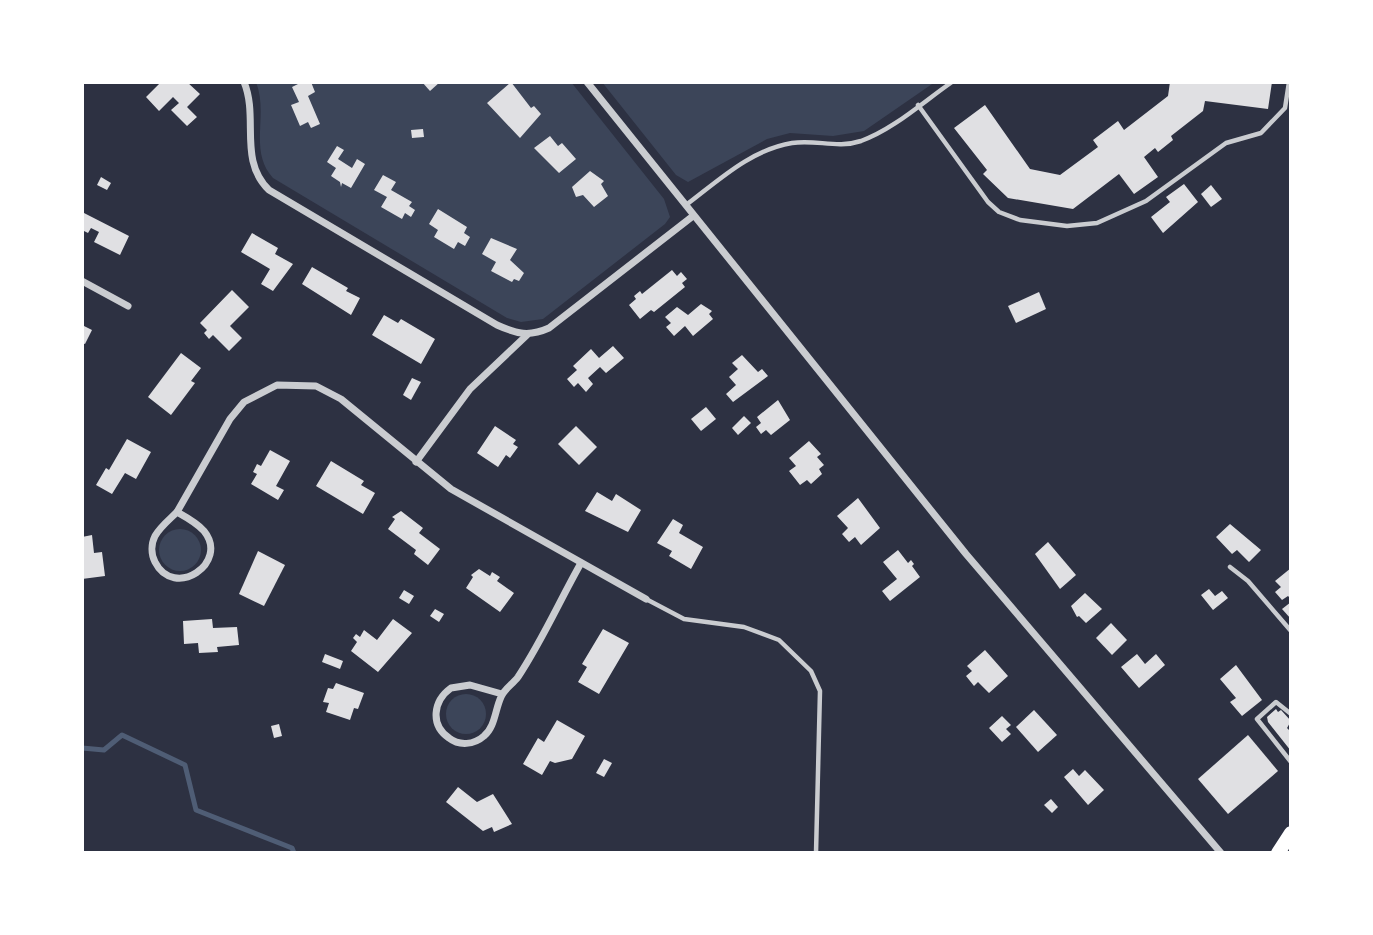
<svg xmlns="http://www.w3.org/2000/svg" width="1373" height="935" font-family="'Roboto Serif',serif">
	<rect width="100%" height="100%" fill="#2d3142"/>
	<g fill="#3c4559">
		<path d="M256,82H571L664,199L670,217L665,224L543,319L521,322L507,318L273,178C248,151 269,115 256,82Z"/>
		<path d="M602,82H935L864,131L833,136L790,133L767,139L688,182L676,175Z"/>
		<circle cx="180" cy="550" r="21"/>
		<circle cx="466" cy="714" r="20"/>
	</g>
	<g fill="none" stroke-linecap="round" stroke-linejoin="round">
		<path stroke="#4f5d75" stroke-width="5" d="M82,748L104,750L122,735L185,765L196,810L292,848L294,853"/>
	</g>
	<g fill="#e0e0e3">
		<path d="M161,82H187L200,94L187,107L197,117L187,126L171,110L179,103L173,97L159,111L146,97Z"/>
		<path d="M302,82H311L315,92L308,96L320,124L311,128L308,122L300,126L291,105L299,102L292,87Z"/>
		<path d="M422,82H440L430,91Z"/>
		<path d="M511,82L531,108L534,106L541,114L520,138L487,103Z"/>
		<path d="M1170,82H1272L1268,109L1205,101L1203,111L1171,136L1173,140L1158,152L1155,148L1144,157L1158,177L1134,194L1119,174L1073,209L1008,198L983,174L987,170L954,128L985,105L1030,169L1060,175L1098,147L1093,140L1118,121L1124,130L1168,96Z"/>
		<path d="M423,129L424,137L412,138L411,130Z"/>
		<path d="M550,136L558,146L562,143L576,159L559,173L534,148Z"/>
		<path d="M337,146L344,150L338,159L352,168L357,159L365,164L351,188L342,183L341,187L340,182L331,176L336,168L327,162Z"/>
		<path d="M590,171L604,181L601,184L608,196L594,207L583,195L576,197L572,187Z"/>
		<path d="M383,175L396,182L391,190L412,202L409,206L415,210L411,217L405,213L402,219L381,207L387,197L374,190Z"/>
		<path d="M101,177L111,183L107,190L97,185Z"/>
		<path d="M1184,184L1198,202L1163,233L1151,217L1170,202L1166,197Z"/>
		<path d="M1211,185L1222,199L1211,207L1201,194Z"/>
		<path d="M438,209L467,227L464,233L470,237L465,246L458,242L454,249L434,237L438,230L429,224Z"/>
		<path d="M84,213L129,236L120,255L94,242L99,232L91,228L88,233L82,230Z"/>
		<path d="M252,233L278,248L275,254L293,264L273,291L261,284L270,269L241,252Z"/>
		<path d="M491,238L517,249L510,260L524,273L519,281L514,279L512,282L491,271L496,262L482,254Z"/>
		<path d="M312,267L348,288L346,291L360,298L351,315L302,284Z"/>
		<path d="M672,270L677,276L681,272L687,279L682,283L685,287L654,312L651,310L640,319L629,305L636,299L634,296L640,291L642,294Z"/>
		<path d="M232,290L249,307L230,326L242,338L229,351L213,335L209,339L204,333L207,330L200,323Z"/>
		<path d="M1039,292L1046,309L1016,323L1008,306Z"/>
		<path d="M701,304L712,311L709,314L713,319L693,336L685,326L674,336L666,327L671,323L665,317L677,307L688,315Z"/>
		<path d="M384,315L398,323L401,319L435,339L421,364L372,335Z"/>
		<path d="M82,325L92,330L85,344L82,343Z"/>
		<path d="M613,346L624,358L606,373L600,367L588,378L593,384L586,392L578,383L574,387L567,379L577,370L573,366L591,349L599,358Z"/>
		<path d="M181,353L201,368L191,381L195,383L171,415L148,397Z"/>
		<path d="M742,355L758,372L762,369L768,376L733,402L726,394L736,385L729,377L738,369L732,363Z"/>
		<path d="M412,378L421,382L411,400L403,395Z"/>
		<path d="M778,400L790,420L771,435L766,430L761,434L756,427L761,423L757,417Z"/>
		<path d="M706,407L716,419L701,431L691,419Z"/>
		<path d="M744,416L751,423L738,435L732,428Z"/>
		<path d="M495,426L516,440L513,444L518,447L510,458L506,455L498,467L477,453Z"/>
		<path d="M576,426L597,447L579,465L558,444Z"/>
		<path d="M127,439L151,452L136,479L125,473L112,494L96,485L106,468L109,470Z"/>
		<path d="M809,441L821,454L817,457L824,465L819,469L822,474L811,484L807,480L800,485L789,471L796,466L789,458Z"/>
		<path d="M270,450L290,461L276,486L284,490L278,500L251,484L257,474L253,472L257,464L261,466Z"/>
		<path d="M331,461L364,481L361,485L375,493L363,514L316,486Z"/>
		<path d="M597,492L612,501L616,494L641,510L628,532L585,511Z"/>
		<path d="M858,498L880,528L861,545L855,537L849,542L842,534L848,528L837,516Z"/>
		<path d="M401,511L423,528L419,533L440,549L428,565L414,554L416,550L388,529L395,519L392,517Z"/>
		<path d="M673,519L683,525L679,533L703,547L691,569L669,556L672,551L657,543Z"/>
		<path d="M1230,524L1261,550L1249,562L1237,550L1232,554L1216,537Z"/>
		<path d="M92,535L94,553L102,552L105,576L82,579V537Z"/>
		<path d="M1048,542L1076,575L1060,589L1035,554Z"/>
		<path d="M898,550L908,563L911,560L914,564L912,566L920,577L890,601L882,591L897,579L883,562Z"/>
		<path d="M258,551L285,565L264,606L239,594Z"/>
		<path d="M1291,568V599L1288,596L1282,600L1275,592L1281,587L1275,581Z"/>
		<path d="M479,569L490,576L492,572L500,577L497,581L514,593L500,612L466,588L473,577L471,575Z"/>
		<path d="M1209,589L1215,596L1222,591L1228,598L1213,610L1201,595Z"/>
		<path d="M404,590L414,596L409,604L399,598Z"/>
		<path d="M1085,593L1102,609L1086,623L1079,616L1077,617L1071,606Z"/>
		<path d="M1291,602V619L1282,609Z"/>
		<path d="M435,609L444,614L439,622L430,616Z"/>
		<path d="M212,619L213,628L237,627L239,645L217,647L218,652L199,653L198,643L184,644L183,621Z"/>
		<path d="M393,619L412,633L378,672L351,651L357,642L353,638L356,634L360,637L364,630L377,640Z"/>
		<path d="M1111,623L1127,640L1112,655L1096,638Z"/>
		<path d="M603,629L629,643L599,694L578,682L587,667L582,664Z"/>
		<path d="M985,650L1008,676L989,693L978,682L974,686L966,676L972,671L967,666Z"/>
		<path d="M325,654L343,661L340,669L322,662Z"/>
		<path d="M1137,654L1145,664L1156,654L1165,665L1139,688L1121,667Z"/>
		<path d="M1236,665L1262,700L1242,716L1230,702L1236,698L1220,679Z"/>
		<path d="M336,683L364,693L358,709L354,708L350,720L326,712L329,703L323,702L328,688L333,689Z"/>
		<path d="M1276,709L1278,712L1281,710L1291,721L1287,728L1291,732V751L1268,722L1267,717Z"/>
		<path d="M1034,710L1057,735L1038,752L1016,727Z"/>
		<path d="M1002,716L1011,725L1006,729L1011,734L1002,742L989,728Z"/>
		<path d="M557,720L585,736L572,759L555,763L550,761L542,775L523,764L538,738L544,742Z"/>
		<path d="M279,724L282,736L274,738L271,726Z"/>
		<path d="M1248,735L1278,771L1228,814L1198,779Z"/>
		<path d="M604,759L612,763L604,777L596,773Z"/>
		<path d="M1073,769L1079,776L1085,770L1104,790L1088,805L1064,777Z"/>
		<path d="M458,787L477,802L493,794L512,824L494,832L492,827L483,831L446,802Z"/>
		<path d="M1051,799L1058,807L1052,813L1044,805Z"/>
	</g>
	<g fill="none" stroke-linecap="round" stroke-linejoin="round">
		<g stroke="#caccd0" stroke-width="4.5">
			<path d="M918,105L988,202L999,212L1020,220L1067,226L1097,223L1146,201L1226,143L1261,133L1285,108L1289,82"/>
			<path d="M686,205C718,181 750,150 792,143C816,139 837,149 861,141C894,129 923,102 952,82"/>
			<path d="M1230,567L1248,581L1291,631"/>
			<path d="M646,599L684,619L744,627L779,640L811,671L820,691L816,853"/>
			<path d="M1291,714L1276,702L1257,719L1291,762"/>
		</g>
		<g stroke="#caccd0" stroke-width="7">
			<path d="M244,82C259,118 238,160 269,190L497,325C517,334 529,337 549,328L693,216"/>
			<path d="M587,82L966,554L1221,853"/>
			<path d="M82,281L128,306"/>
			<path d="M416,462L470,389L527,335"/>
			<path d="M177,512L230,419L244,402L277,385L316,386L341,399L451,489L646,599"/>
			<path d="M177,512C186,517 197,523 204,531C230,563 174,600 155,562C151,554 151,544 155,536C160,527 170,519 177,512Z"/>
			<path d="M502,694L470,685L451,688C433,701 430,725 449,738C459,746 474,745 484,736C495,727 495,710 501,697C504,689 513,684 518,677C542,641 560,600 581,563"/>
		</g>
		<path stroke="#fff" stroke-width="14" d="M1278,853L1291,833"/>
	</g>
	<rect width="1373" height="935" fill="none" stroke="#ffffff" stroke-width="168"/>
</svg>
